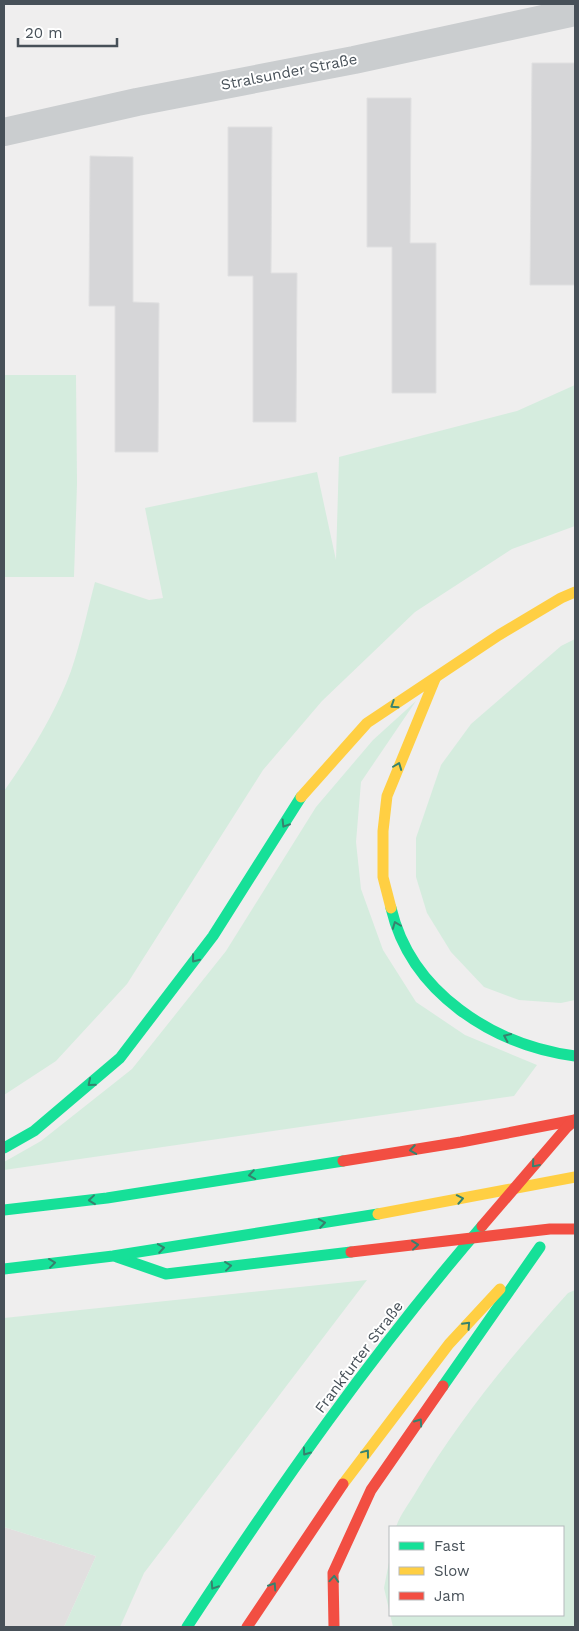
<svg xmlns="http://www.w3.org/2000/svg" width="579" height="1631" font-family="'Work Sans',sans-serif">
	<rect width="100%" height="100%" fill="#efeeee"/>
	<path fill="#e1dfdf" d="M4,1527L96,1556L64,1627H4Z"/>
	<g fill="#d5ecde">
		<path d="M4,375H76L77,484L74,577H4Z"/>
		<path d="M575,385V526L512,549L415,612L322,701L263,770L127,984L56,1061L4,1095V791C30,754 55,714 71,671C81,642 87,612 95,582L149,600L163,598L145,508L317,472L336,560L339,457L517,411Z"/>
		<path d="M575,639V1000L561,1003L519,1000L484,987L451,952L427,913L416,877V838L441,765L471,724L561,646Z"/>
		<path d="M416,701L361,782L356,842L361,889L383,950L416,1002L465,1035L537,1065L514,1096L4,1170V1162L41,1141L132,1069L226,951L316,807L373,740Z"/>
		<path d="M367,1280L144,1573L120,1627H64L96,1556L4,1527V1318Z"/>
		<path d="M575,1290V1627H393L384,1588L390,1557V1615H563V1527H396C400,1515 410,1502 417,1490C459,1419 513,1354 568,1293Z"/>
	</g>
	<g fill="#d6d6d8" stroke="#e0e0e1">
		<path d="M532,63H575V285H530Z"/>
		<path d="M367,98H411L410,243H436V393H392V247H367Z"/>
		<path d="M228,127H272L271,273H297L296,422H253V276H228Z"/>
		<path d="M90,156L133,157V302L159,303L158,452H115V306H89Z"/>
	</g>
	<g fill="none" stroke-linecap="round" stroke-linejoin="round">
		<path stroke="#cacdcf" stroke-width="28" d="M4,132L137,102L354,60L575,12"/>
		<g stroke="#16e098" stroke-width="11">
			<path d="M391,908C411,993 493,1045 575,1056"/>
			<path d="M4,1148L34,1131L120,1058L213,936L301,797"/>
			<path d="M4,1210L107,1198L343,1161"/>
			<path d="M117,1257L166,1274L351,1252"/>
			<path d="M4,1269L113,1256L378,1214"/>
			<path d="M443,1386L540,1247"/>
			<path d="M187,1627C278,1488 373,1352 482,1226"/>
		</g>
		<g stroke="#ffcf43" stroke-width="11">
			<path d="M301,797L367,723L499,635L561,598L575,592"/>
			<path d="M391,908L383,877V831L387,796L435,679"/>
			<path d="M378,1214L575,1177"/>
			<path d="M343,1484L449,1344L500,1289"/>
		</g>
		<g stroke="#f24e42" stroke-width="11">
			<path d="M343,1161L461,1142L575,1120"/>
			<path d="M482,1226L567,1127L575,1120"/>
			<path d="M351,1252L550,1229H575"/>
			<path d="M247,1627L343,1484"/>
			<path d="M334,1627L333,1573L371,1490L443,1386"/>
		</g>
	</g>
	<defs><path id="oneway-chevron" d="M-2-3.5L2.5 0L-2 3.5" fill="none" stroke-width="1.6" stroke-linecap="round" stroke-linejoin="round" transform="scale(1.25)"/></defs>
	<g stroke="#36826e">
		<use href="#oneway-chevron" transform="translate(394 705) rotate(147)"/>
		<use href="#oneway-chevron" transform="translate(398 766) rotate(-69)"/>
		<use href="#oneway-chevron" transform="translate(285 824) rotate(122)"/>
		<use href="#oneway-chevron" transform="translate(396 925) rotate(-111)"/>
		<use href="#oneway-chevron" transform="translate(195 959) rotate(128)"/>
		<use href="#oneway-chevron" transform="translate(507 1037) rotate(-156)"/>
		<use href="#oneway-chevron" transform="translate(91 1083) rotate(140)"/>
		<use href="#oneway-chevron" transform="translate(413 1150) rotate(171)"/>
		<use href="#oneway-chevron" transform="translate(535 1164) rotate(131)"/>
		<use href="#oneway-chevron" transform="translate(252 1175) rotate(171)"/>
		<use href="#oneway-chevron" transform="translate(460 1199) rotate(-11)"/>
		<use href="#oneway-chevron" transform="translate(92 1200) rotate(174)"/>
		<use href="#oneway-chevron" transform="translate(322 1223) rotate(-9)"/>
		<use href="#oneway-chevron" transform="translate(415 1245) rotate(-6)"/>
		<use href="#oneway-chevron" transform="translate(161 1248) rotate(-9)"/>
		<use href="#oneway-chevron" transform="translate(52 1263) rotate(-7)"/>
		<use href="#oneway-chevron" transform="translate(228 1266) rotate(-7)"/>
		<use href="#oneway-chevron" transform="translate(467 1325) rotate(-47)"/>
		<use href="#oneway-chevron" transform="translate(419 1422) rotate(-55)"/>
		<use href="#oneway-chevron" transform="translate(306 1452) rotate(126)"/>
		<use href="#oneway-chevron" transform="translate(366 1453) rotate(-53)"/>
		<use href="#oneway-chevron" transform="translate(334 1579) rotate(-86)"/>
		<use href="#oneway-chevron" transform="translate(214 1586) rotate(123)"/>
		<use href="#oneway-chevron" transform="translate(273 1586) rotate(-57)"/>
	</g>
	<g text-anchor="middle" stroke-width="4" stroke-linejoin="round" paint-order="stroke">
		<g font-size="15" fill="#475058" stroke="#fff">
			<text transform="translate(289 72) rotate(-11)" y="5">Stralsunder Straße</text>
			<text transform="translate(359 1357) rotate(-53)" y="5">Frankfurter Straße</text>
		</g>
	</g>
	<rect width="579" height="1631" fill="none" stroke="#475058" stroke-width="10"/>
	<rect x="389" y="1526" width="175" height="90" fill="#ffffff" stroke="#b5b9bc"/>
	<rect x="399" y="1542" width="25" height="8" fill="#16e098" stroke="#b5b9bc"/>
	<text x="434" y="1551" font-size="15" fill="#475058">Fast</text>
	<rect x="399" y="1567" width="25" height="8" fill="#ffcf43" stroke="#b5b9bc"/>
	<text x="434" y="1576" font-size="15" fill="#475058">Slow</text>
	<rect x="399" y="1592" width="25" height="8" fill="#f24e42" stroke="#b5b9bc"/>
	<text x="434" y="1601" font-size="15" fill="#475058">Jam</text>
	<path d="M18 38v8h99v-8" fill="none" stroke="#475058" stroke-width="2.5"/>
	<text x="25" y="38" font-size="15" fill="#475058" stroke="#ffffff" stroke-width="4" paint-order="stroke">20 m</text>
</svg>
